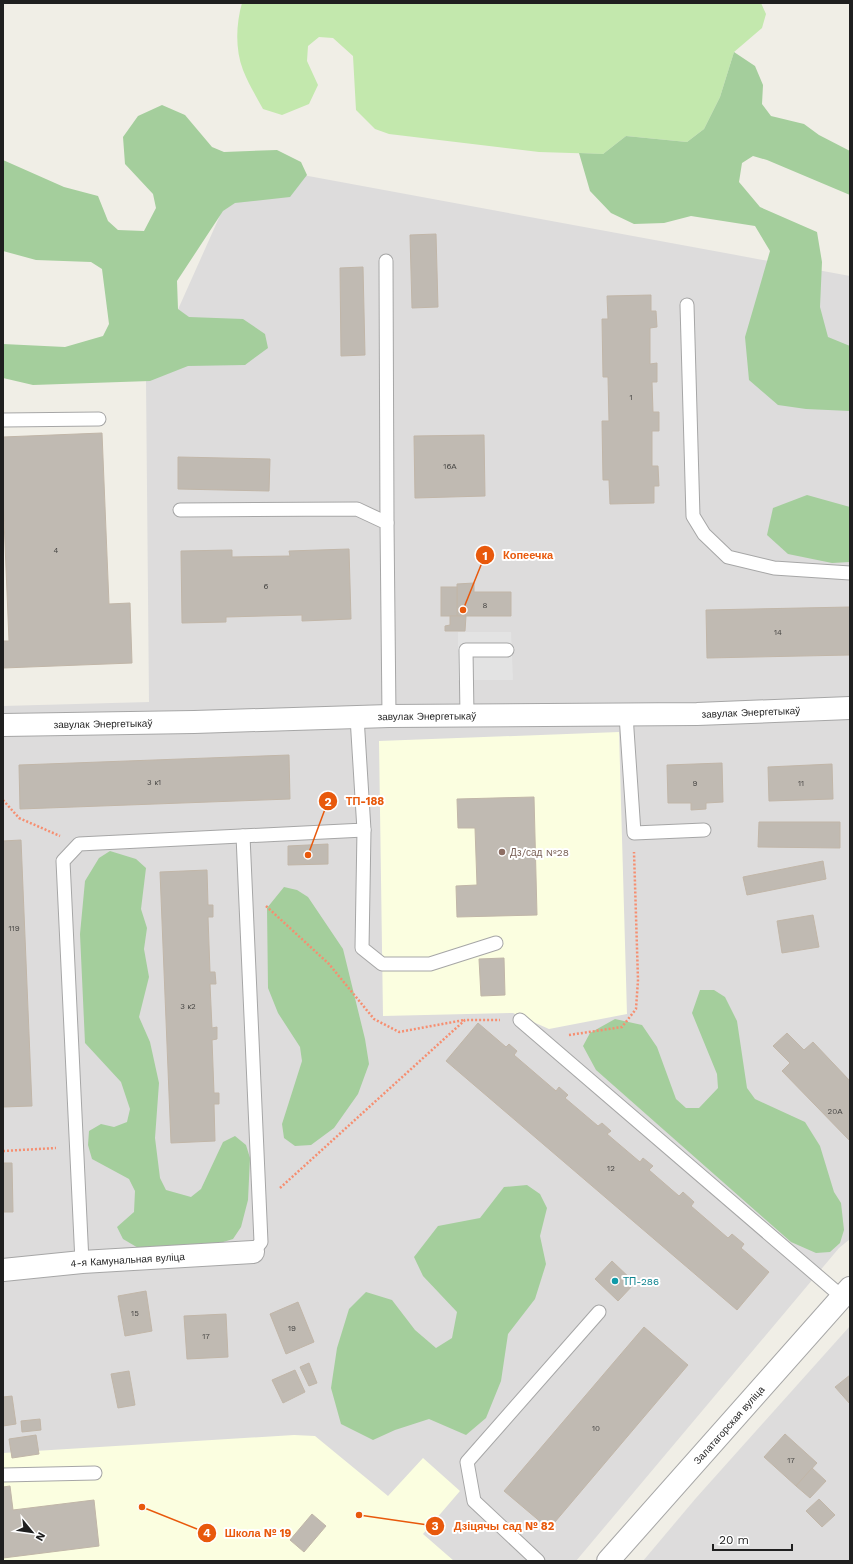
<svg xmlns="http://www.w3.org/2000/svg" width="853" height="1564" font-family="'Work Sans',sans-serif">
	<rect width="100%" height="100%" fill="#f0eee6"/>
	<g fill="#dddcdc">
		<path d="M243,164L850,276V1239L839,1248L576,1561H3V706L149,702L146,381Z"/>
		<path d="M850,1326V1561H643L696,1498Z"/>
	</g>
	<g fill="#fbfee0">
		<path d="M619,732L627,1014L549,1029L513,1013L383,1016L379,741Z"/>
		<path d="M294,1435L315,1436L388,1496L423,1458L460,1491L423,1534L454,1561H3V1453Z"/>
	</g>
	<path fill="#c3e8ad" d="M242,3H761L766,14L762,28L734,52L720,97L704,129L687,142L626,136L603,154L539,152L389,134L375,129L356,110L353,56L333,38L319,37L308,46L307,61L318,85L309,104L282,115L263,109C256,96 248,83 243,70C235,49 236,24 242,3Z"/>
	<g fill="#a4ce9c">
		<path d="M734,52L755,66L763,85L762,104L771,116L804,124L819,135L850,151V195L767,160L753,156L742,163L739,182L760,207L817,232L822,262L820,307L828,337L850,346V411L806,409L778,405L749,380L745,337L770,251L755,226L691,216L664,223L634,224L611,213L590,191L579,153L603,154L626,136L687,142L704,129L720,97Z"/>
		<path d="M162,105L185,115L212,147L224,152L277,150L301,162L307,175L290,197L235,203L223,211L177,281L178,309L189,317L243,319L265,334L268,348L245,365L188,366L150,381L33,385L3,378V344L65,347L103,336L109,324L102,269L91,262L36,260L3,251V160L64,187L98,196L108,221L118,230L144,231L156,208L153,194L125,164L123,137L138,116Z"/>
		<path d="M807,495L850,507V562L832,563L788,554L767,535L773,508Z"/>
		<path d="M110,851L136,859L146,868L141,909L147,928L144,949L149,977L139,1017L150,1042L159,1083L155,1138L160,1178L166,1190L191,1197L201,1189L223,1142L235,1136L246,1145L250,1158L248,1200L241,1227L233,1239L220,1243L140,1249L123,1239L117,1227L134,1212L135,1191L129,1179L92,1159L88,1145L89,1131L101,1124L114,1127L127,1122L130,1109L121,1082L85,1043L80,934L85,881L99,858Z"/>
		<path d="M284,887L297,890L308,897L343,949L365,1039L369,1064L358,1094L334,1128L311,1145L295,1146L284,1138L282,1124L302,1061L300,1047L278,1013L268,988L267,908Z"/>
		<path d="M700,990H714L725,997L737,1021L747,1088L755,1099L805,1122L820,1146L834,1192L841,1203L844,1230L840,1243L830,1252L816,1253L791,1242L596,1070L583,1046L590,1033L615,1019L642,1025L657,1047L676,1099L686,1108H699L718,1088L717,1074L692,1013Z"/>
		<path d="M527,1185L540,1194L547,1208L540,1236L546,1264L535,1299L508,1334L501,1381L486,1418L466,1435L429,1419L395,1430L373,1440L341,1424L331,1388L337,1348L349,1309L366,1292L392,1300L415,1330L436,1348L452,1338L457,1312L423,1276L414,1257L438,1226L480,1218L504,1187Z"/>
	</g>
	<path fill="#e3e3e3" d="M458,632H511L513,680H458Z"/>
	<g fill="#c0bab2" stroke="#c1b6a8">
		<path d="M436,234L438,307L412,308L410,235Z"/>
		<path d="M363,267L365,355L341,356L340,268Z"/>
		<path d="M651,295V311H656L657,327L650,328V364L657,363V382H652L653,412H659V431H652V466H658L659,486H654V503L610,504L609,480H603L602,421H609L608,377H603L602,319H608L607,296Z"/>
		<path d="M102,433L109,604L130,603L132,663L3,668V641H9L3,496V437Z"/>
		<path d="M484,435L485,496L415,498L414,436Z"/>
		<path d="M178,457L270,459L269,491L178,489Z"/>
		<path d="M349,549L351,619L302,621V615L226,617V622L182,623L181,551L232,550V557L290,556L289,551Z"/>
		<path d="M474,583V592H511V616H457V584Z"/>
		<rect x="441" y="587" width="16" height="29"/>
		<path d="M850,607V655L707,658L706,610Z"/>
		<path d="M450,616H466L465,631H445V626L450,625Z"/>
		<path d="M289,755L290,799L20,809L19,765Z"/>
		<path d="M722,763L723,802L706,803V809L691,810V803H668L667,765Z"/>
		<path d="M832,764L833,799L769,801L768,767Z"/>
		<path d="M534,797L537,915L457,917L456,886L477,885L475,828H458L457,799Z"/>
		<path d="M759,822H840V848L758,847Z"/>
		<path d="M21,840L32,1106L3,1107V841Z"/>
		<path d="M328,844V864L288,865V846Z"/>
		<path d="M823,861L826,879L747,895L743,877Z"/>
		<path d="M207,870L208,905H213V917H208L210,972H215L216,984H210L212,1028L217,1027V1039L212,1040L214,1093H219V1104H214L215,1141L171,1143L160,872Z"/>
		<path d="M813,915L819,947L782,953L777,921Z"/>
		<path d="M504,958L505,995L481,996L479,959Z"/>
		<path d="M478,1023L506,1047L509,1044L517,1051L514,1055L556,1091L559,1087L568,1095L565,1098L598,1126L602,1123L611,1131L607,1134L640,1162L643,1158L653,1166L649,1170L679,1196L683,1192L694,1202L691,1206L728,1238L732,1234L744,1244L741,1248L769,1272L737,1310L446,1061Z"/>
		<path d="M787,1033L804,1050L813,1042L850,1081V1141L782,1071L790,1063L773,1046Z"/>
		<path d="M3,1163H12L13,1212H3Z"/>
		<path d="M612,1261L635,1283L618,1301L595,1279Z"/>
		<path d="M146,1291L152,1331L125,1336L118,1296Z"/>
		<path d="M298,1302L314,1342L286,1354L270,1314Z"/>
		<path d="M226,1314L228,1357L187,1359L184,1316Z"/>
		<path d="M644,1327L688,1365L549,1529L504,1491Z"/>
		<path d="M309,1363L317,1383L309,1386L300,1367Z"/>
		<path d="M295,1370L305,1392L283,1403L272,1380Z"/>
		<path d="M129,1371L135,1405L118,1408L111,1374Z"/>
		<path d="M850,1375V1404L835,1387Z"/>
		<path d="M12,1396L16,1424L3,1426V1397Z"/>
		<path d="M40,1419L41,1430L22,1432L21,1421Z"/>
		<path d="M785,1434L817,1463L796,1486L764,1457Z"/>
		<path d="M36,1435L39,1454L12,1458L9,1439Z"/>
		<path d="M812,1468L826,1481L810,1498L796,1486Z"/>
		<path d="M10,1486L13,1510L94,1500L99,1546L3,1558V1487Z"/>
		<path d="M819,1499L835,1515L822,1527L806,1511Z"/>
		<path d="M312,1514L326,1526L304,1552L290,1540Z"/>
	</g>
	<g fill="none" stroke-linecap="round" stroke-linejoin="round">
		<defs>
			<g id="lane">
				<path d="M386,261L387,523"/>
				<path d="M687,305L693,516L704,534L728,557L774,568L850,573"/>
				<path d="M3,420L99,419"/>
				<path d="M180,510L357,509L387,523L389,716"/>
				<path d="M626,715L634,833L704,830"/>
				<path d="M467,716L466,650H507"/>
				<path d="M364,830L362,948L382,964H430L496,943"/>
				<path d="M243,836L261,1242L253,1252"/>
				<path d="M520,1020L841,1296"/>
				<path d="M82,1262L63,861L79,844L364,830L357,717"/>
				<path d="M3,1475L95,1473"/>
				<path d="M538,1561L474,1501L467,1462L599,1312"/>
			</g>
			<g id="street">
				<path id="s1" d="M3,725L194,722L389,716L697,714L850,708"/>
				<path id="s2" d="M3,1270L82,1262L253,1252"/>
				<path id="s3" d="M608,1561L850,1288"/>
			</g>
		</defs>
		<use href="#lane" stroke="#a6a6a6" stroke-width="15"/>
		<use href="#street" stroke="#a6a6a6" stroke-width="24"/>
		<g stroke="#f68e70" stroke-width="2.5" stroke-dasharray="2 2" stroke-linecap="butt">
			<path d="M3,800L19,818L60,836"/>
			<path d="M266,906L329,964L374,1019L399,1032L464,1020"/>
			<path d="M569,1035L622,1027L636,1009L638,980L634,852"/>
			<path d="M3,1151L56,1148"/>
			<path d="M280,1188L465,1020H500"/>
		</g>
		<use href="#lane" stroke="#fff" stroke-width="13"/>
		<use href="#street" stroke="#fff" stroke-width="22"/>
	</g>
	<circle fill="#8d6e63" stroke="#fff" stroke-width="1.5" cx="502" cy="852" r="4"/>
	<circle fill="#0f9aa8" stroke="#fff" stroke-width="1.5" cx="615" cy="1281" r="4"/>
	<g text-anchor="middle" stroke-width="4" stroke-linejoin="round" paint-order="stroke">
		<g font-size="8" fill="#474644">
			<text x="631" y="400">1</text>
			<text x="450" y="469">16А</text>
			<text x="56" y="553">4</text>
			<text x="266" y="589">6</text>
			<text x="485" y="608">8</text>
			<text x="778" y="635">14</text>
			<text x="154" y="785">3 к1</text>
			<text x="695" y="786">9</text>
			<text x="801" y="786">11</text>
			<text x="14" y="931">119</text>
			<text x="188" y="1009">3 к2</text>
			<text x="835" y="1114">20А</text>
			<text x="611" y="1171">12</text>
			<text x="135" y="1316">15</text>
			<text x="292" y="1331">19</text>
			<text x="206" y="1339">17</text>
			<text x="596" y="1431">10</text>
			<text x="791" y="1463">17</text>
		</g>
		<g font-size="10" fill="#1f1f1f" stroke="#fff">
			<text dy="4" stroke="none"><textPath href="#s1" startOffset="748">завулак Энергетыкаў</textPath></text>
			<text dy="4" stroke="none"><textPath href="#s1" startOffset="424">завулак Энергетыкаў</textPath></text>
			<text dy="4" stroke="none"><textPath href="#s1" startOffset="100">завулак Энергетыкаў</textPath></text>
			<text dy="4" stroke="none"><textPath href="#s2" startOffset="125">4-я Камунальная вуліца</textPath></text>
			<text dy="4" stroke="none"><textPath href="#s3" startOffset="182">Залатагорская вуліца</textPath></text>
		</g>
		<g font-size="10" fill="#785e54" stroke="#fff" text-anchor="start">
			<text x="510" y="856">Дз/сад №28</text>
		</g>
		<g font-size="10" fill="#0d838f" stroke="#fff" text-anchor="start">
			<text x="623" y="1285">ТП-286</text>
		</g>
	</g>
	<path fill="none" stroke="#e8590c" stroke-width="1.5" d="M463 610L485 555M308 855L328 801M359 1515L435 1526M142 1507L207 1533"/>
	<g fill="#e8590c" stroke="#fff" stroke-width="1.5">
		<circle cx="463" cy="610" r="4"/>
		<circle cx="308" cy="855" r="4"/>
		<circle cx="359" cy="1515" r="4"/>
		<circle cx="142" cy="1507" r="4"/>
		<circle cx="485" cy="555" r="10"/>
		<circle cx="328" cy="801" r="10"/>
		<circle cx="435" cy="1526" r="10"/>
		<circle cx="207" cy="1533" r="10"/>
	</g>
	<g font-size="12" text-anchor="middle" font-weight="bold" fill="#fff">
		<text x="485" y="560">1</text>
		<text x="328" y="806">2</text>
		<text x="435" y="1530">3</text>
		<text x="207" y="1537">4</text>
	</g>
	<g font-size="11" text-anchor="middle" font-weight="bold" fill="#e8590c" stroke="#fff" stroke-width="4" stroke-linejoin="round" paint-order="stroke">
		<text x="528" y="559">Копеечка</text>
		<text x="365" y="805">ТП-188</text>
		<text x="504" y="1530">Дзіцячы сад № 82</text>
		<text x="258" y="1537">Школа № 19</text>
	</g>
	<rect width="853" height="1564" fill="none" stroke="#1f1f1f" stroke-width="8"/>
	<g transform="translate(32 1532) rotate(119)" stroke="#ffffff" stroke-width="3" paint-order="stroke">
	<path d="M0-3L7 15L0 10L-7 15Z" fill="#1f1f1f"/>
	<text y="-6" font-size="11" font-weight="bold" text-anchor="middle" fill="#1f1f1f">N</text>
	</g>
	<path d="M713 1544v6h79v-6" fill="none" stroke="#1f1f1f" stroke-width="2"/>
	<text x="719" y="1544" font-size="12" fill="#1f1f1f" stroke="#ffffff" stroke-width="3" paint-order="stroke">20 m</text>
</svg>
